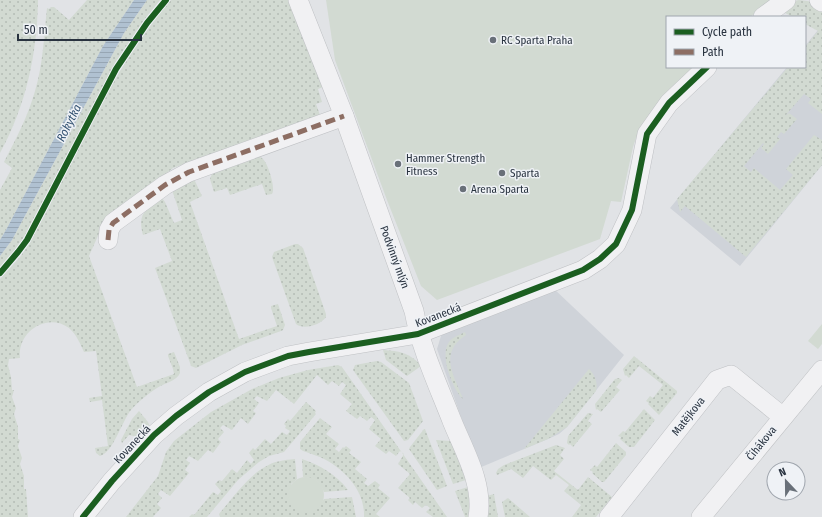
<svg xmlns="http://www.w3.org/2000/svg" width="822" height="517" font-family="'Fira Sans Condensed',sans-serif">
	<defs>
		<pattern id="grass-dots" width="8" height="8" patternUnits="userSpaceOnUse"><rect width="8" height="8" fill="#d2dad2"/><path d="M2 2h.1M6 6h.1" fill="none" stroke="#b4bcb5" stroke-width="1.8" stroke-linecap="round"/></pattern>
		<pattern id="water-rules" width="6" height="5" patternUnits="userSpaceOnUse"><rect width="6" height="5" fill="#b0c1d1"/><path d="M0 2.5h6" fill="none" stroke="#97a6b4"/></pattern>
	</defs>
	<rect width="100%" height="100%" fill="#e1e3e6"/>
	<g fill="#cfd3d9">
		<path d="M818,30L822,34V165L740,266L670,208L787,67H805V46Z"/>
		<path d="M553,288L624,355L567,427L559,434L548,439L479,468L437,349L441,336L451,326Z"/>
	</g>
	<g fill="url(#grass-dots)">
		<path d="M0,0H38C37,55 26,105 0,153Z"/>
		<path d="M87,0H134L103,46L6,230L0,240V190L12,168L4,162C16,139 28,116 35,91C43,65 44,36 47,8L49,9L51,7H54L69,20Z"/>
		<path d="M147,0H160L144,20L115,63L26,233L20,244L0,268V256L12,240L20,225L124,33Z"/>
		<path d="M171,0H289L323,87L318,89L322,102L316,104L320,115L173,168L113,215L101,229L89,256L137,387L174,374L173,369L168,356V354L174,352L180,367V373C177,381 164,383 157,388C148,394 138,402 131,410C122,421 113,453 100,456L96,453L95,448L108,446L102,400L90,402L89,398L102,396L96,351L84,352C80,343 76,334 69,328C47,312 17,332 20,358L9,359L8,365L11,377L12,390H14L12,397L16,408L14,414L18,427V439L20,440L18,446L22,458L20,464L24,476V489H26L28,517H0V279L20,257L30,242C76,160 109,71 171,0Z"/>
		<path d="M799,0L815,2L822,5V114L808,103L811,99L804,94L785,116L789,113L797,119L784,134L781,132L777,137L780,139L768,154L761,148L764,144L763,143L744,166L751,172L754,168L780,190L793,175L786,169L814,135L822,140V165L746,257L685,206L680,212L677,199L788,67H805V47L818,31L805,24V17H793L779,10L790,2Z"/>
		<path d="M257,156C259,156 261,157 263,159C268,164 276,188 272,194L266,195L262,184L230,195L227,188L214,192L210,179L213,171Z"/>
		<path d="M194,179L202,196L190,202L239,339L277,326L271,308V306L278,304L285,325L283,330L281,331L242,345L196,368L191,366L190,363L155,268L172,261L160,229L143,235C137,213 146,209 162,198L165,202L174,223L182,220L172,190Z"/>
		<path d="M295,244H298L303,248L326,314V317C321,325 303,330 296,324L272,257L274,252Z"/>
		<path d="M465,332L466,335C438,353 454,375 463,399C453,390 439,355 449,342C453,337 459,335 465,332Z"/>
		<path d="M383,350C399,351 411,353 421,366L407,376L386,360Z"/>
		<path d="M634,356L677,391V393L659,415L648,404L649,403L646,401L650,396L653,398L663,385L639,366L629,378L626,375L625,376L623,369Z"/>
		<path d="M377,361L381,362L409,383L423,421L408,440L404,441L353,370L355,365Z"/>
		<path d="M338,365L342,367L447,517H433L426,512L430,508L426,505L422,508L415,502L413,505L408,500L410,498L398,488L410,474L398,464L404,454L400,451L396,456L389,451L386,454L375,446L381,439L369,429L375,420L371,417L367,421L360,416L357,419L346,411L352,404L340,394L346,385L342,382L339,386L332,381L328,385L317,375L294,404L276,390L267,401L257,396L254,399L259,403L253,411L256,413L248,424L241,418L232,430L223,425L220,428L224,432L218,439L221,442L213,453L208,450L198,461L189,456L186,460L190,463L185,470L189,473L170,496L161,490L158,494L162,498L157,504L161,508L153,517H126L158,476L166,452L174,441L211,412L252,389L279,378L308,370Z"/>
		<path d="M589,369C595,375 598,383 596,391L567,427L548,439L524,449Z"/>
		<path d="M619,378L622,380L616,387L620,390L601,412L597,409L596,410L595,404L615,379Z"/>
		<path d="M306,402L316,411L315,413L316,414L284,452L269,456L259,462L238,480L207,517H189L192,514L194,515L213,492L218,495L221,491L215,484L219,480L222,481L232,469L237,473L247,460L251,464L254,460L249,453L253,448L255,450L265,439L271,444L282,432L287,435L290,431L285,428L286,426L284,424L288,419L290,421Z"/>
		<path d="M644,409L655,420L634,447H629L620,439L621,437L618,436L623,431L625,432Z"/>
		<path d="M139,411L148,422L151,429L142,438L129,435L122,443L121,440L132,419Z"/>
		<path d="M588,413L593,414L588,421L592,424L573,447L570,444L569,445L567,443L568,436Z"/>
		<path d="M320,418L332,427L326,434L339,444L335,449L339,452L343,447L344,448L346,446L351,450L349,453L361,462L355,469L367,479L364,483L368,486L375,481L380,485L378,488L390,498L376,514L380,517H364C365,492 347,472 326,460C319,456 311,454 303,451L300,449V442Z"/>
		<path d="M424,429H425L447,486L437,490L409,449L410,447Z"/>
		<path d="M436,440L451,441L466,480L453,484Z"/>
		<path d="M616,443L626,452V455L604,482H602L592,473L593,472L590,470L595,465L597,467Z"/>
		<path d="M556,445L565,448L560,455L564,459L554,471L578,490L588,477L612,497L596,517H572L581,505L564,491L569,485L556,475L551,480L533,466L523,478L511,469L497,475L496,473L498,469L504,465Z"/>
		<path d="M295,459L297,479L291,484L313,511L319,507L324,499L352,497L356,517H220L219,514C231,500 249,475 265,467C274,461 284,460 295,459Z"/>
		<path d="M302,459C320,465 337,475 348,490L324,492C320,482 315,477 303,477Z"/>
		<path d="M468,487L470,505L468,517H465L455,491Z"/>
		<path d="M494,494L498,517H486L487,496Z"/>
		<path d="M508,498L530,517H505L502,502Z"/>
	</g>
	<g fill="#d2dad2">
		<path d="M326,0H772L750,17H667V67H696L645,121L636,138L633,147L621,202L611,201L600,239L437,300L421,286L387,200L335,60Z"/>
		<path d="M822,324V344L818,349L808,341Z"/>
		<circle cx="306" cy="495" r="18"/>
	</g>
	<path fill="url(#water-rules)" d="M134,0H147L124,33L20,225L12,240L0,256V240L6,230L103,46Z"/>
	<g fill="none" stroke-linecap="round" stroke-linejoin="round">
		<defs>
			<g id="street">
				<path d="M298,0L344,116L414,311C421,349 438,385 452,421C464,451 484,484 478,517"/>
				<path d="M819,0L822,2"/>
				<path d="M763,17L786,0"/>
				<path d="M108,240L109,230L113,223L165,185L189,172L344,116"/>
				<path d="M83,517L112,481L154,435L176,416L209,392L245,372L288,356L309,352L418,334L583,270L600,259L616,244L632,210L647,134L669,103L707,67"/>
				<path d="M609,517L717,380L731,375L783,417"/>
				<path d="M701,517L822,370"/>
			</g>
		</defs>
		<use href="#street" stroke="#bfc1c4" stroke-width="20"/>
		<use href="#street" stroke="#f1f1f3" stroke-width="19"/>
		<path stroke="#8d6e63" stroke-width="5" stroke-dasharray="10 5" stroke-linecap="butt" d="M108,240L109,230L113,223L165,185L189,172L344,116"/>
		<defs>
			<g id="cycleway">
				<path d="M0,273L18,252L27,240L116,69L147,23L166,0"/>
				<path d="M83,517L112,481L154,435L176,416L209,392L245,372L288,356L309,352L418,334L583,270L600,259L616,244L632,210L647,134L669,103L707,67"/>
			</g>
		</defs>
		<use href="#cycleway" stroke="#eff2f6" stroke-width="8"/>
		<use href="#cycleway" stroke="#1b5e20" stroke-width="6"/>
	</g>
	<g fill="#697079" stroke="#eff2f6" stroke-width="1.5">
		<circle cx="493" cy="40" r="4"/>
		<circle cx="398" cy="164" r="4"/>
		<circle cx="502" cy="173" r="4"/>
		<circle cx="463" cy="189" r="4"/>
	</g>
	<g text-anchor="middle" stroke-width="3" stroke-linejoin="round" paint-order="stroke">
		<g font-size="11" fill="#28323f" stroke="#eff2f6" text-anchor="start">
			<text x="501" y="44">RC Sparta Praha</text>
			<text x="406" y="162">Hammer Strength<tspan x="406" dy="13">Fitness</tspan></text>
			<text x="510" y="177">Sparta</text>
			<text x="471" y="193">Arena Sparta</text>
		</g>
		<g font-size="11" fill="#28323f" stroke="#eff2f6">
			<text transform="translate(395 257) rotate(70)" y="4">Podvinný mlýn</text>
			<text transform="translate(438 315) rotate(-21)" y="4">Kovanecká</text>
			<text transform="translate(688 416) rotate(-52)" y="4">Matějkova</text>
			<text transform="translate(761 443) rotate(-51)" y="4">Čihákova</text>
			<text transform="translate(132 444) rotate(-47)" y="4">Kovanecká</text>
		</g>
		<g font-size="12" font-style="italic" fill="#335272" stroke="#eff2f6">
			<text transform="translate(69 123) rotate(-63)" y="4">Rokytka</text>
		</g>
	</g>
	<rect x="666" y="16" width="140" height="52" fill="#eff2f6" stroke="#9fa5ad"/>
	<rect x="674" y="29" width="20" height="6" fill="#1b5e20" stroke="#9fa5ad"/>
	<text x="702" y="36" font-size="12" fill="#28323f">Cycle path</text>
	<rect x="674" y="49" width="20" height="6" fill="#8d6e63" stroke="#9fa5ad"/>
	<text x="702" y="56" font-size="12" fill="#28323f">Path</text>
	<g transform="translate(786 481) rotate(338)"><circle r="19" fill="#eff2f6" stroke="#9fa5ad"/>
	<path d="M0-3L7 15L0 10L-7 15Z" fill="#697079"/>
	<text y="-6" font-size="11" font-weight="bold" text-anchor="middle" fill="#28323f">N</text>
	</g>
	<path d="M18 34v6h123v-6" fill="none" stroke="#28323f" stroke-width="2"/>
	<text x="24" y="34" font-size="12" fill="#28323f" stroke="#eff2f6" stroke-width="3" paint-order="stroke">50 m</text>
</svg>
